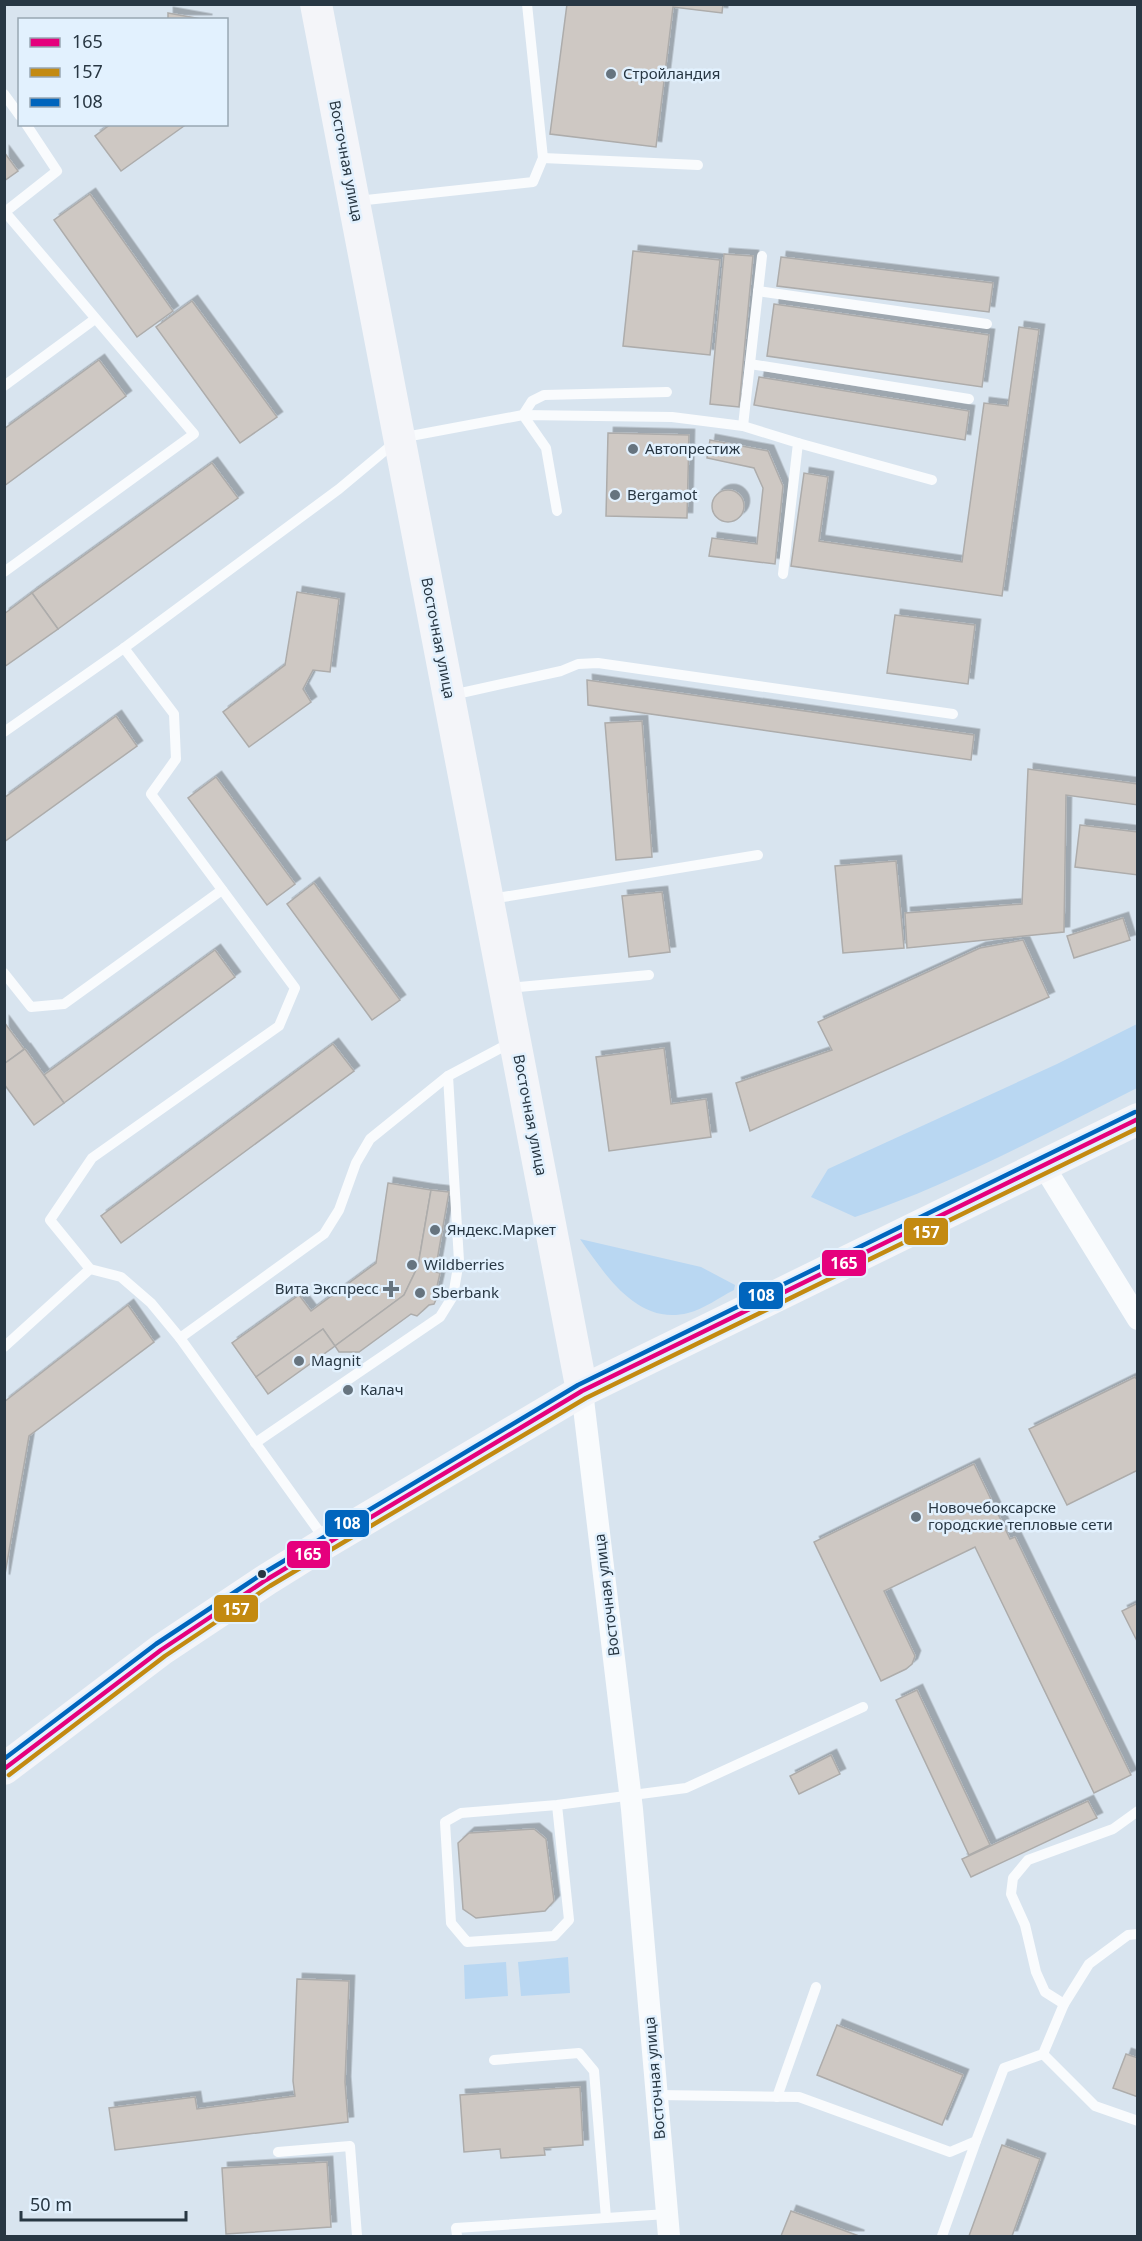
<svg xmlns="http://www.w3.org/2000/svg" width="1142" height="2241" font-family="'Noto Sans',sans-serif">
	<defs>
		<filter id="shadow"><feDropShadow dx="5.5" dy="-5.5" stdDeviation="0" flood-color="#0004"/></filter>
	</defs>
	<rect width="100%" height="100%" fill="#d8e4ef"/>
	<g fill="#b9d7f2">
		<path d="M1137,1024V1088C1045,1134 953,1184 855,1217L811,1197L828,1169L1057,1064Z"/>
		<path d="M580,1239L701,1267L735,1285L734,1290C720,1297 704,1309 688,1313C637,1326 605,1274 580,1239Z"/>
		<path d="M568,1957L570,1993L521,1996L518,1962Z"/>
		<path d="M506,1962L508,1996L465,1999L464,1965Z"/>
	</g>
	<g fill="#cec8c3" stroke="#adacab" stroke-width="1.5" filter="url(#shadow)">
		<path d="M567,4H723L722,13L673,7L656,147L550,134Z"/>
		<path d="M168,13L207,20H168Z"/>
		<path d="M111,124H182L184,126L121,171L95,136Z"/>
		<path d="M4,152L18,171L4,181Z"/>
		<path d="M90,194L173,311L137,337L54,220Z"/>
		<path d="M633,251L720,260L710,355L623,346Z"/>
		<path d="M724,254L753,256L739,407L710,404Z"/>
		<path d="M781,257L993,283L989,312L777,286Z"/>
		<path d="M192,301L277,417L240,443L156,327Z"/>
		<path d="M774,304L989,335L982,387L767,356Z"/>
		<path d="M1019,327L1039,330L1002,596L791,566L804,473L828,477L819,541L962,562L984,403L1008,406Z"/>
		<path d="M99,360L126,396L4,486V429Z"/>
		<path d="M759,377L969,411L965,440L754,405Z"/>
		<path d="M608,433L689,435L687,518L606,516Z"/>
		<path d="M710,440L768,451L783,486L775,564L709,556L712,538L757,544L763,488L754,468L707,458Z"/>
		<path d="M212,463L238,498L58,629L32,593Z"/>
		<circle cx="728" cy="506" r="16"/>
		<path d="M297,592L339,599L330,672L313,670L303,689L311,702L249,747L223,712L285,665Z"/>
		<path d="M32,593L58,629L4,667V614Z"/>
		<path d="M895,615L975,625L968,684L887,673Z"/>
		<path d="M587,680L974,735L971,760L588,705Z"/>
		<path d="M116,716L137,746L4,842V798Z"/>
		<path d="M642,721L652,857L616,860L605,723Z"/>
		<path d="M1028,769L1138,784V805L1066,795L1064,932L907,948L905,913L1022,904Z"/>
		<path d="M216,777L295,884L267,905L188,798Z"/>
		<path d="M1080,825L1138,832V875L1075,867Z"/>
		<path d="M896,861L904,948L843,953L835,866Z"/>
		<path d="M314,883L400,1000L372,1020L287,904Z"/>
		<path d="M662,892L670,952L629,957L622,896Z"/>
		<path d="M1123,918L1130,940L1074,958L1067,936Z"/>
		<path d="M1023,940L1049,997L750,1131L736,1083L832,1050L818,1022L980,948Z"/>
		<path d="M215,950L235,977L64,1103L44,1075Z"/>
		<path d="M4,1022L24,1049L4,1064Z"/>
		<path d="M333,1044L354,1071L121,1243L101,1216Z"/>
		<path d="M664,1048L671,1104L706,1099L711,1137L609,1151L596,1057Z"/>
		<path d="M25,1049L64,1103L34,1125L4,1084V1064Z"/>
		<path d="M388,1183L431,1190L418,1266L404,1295L335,1346L323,1329L256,1377L232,1343L299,1295L311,1311L376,1263Z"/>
		<path d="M431,1190L449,1192L435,1272L440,1273L436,1291L439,1293L434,1304L429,1305L417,1316L411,1314L359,1352H339L335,1346L404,1295L418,1266Z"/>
		<path d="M128,1305L154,1342L29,1436L4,1580V1402Z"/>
		<path d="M323,1329L335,1346L268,1394L256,1377Z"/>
		<path d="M1135,1377L1138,1381V1470L1067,1505L1029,1429Z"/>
		<path d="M974,1464L1010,1539L1015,1537L1131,1775L1094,1793L975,1547L884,1591L915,1656L912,1664L906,1669L881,1681L814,1542Z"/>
		<path d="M1138,1603V1643L1122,1611Z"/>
		<path d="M917,1690L990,1845L969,1855L896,1700Z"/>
		<path d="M831,1755L840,1774L799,1794L790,1776Z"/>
		<path d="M1088,1801L1097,1818L971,1877L962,1859Z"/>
		<path d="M534,1829L546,1839L554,1901L545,1911L476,1918L463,1909L458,1843L469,1833Z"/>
		<path d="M297,1979L349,1981L345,2082L348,2122L115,2150L109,2108L195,2097L197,2109L295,2096L293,2081Z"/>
		<path d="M837,2025L963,2075L942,2125L817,2075Z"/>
		<path d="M1126,2054L1138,2058V2097L1113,2088Z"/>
		<path d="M580,2087L583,2145L544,2148L545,2155L501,2158L500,2149L464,2152L460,2095Z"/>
		<path d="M1002,2145L1040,2159L1012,2236H969Z"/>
		<path d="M327,2162L331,2227L226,2234L222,2168Z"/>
		<path d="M791,2211L859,2236H781Z"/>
	</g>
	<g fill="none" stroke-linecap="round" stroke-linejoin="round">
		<g stroke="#f9fbfd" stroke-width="10">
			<path d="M4,94L20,116"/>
			<path d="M543,158L698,165"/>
			<path d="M357,201L533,182L543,158L527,4"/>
			<path d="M758,291L987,324"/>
			<path d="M750,364L969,399"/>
			<path d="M4,386L95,319"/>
			<path d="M743,426L762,256"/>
			<path d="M798,443L932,480"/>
			<path d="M557,511L546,448L523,415L532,401L544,395L667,392"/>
			<path d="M4,572L194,434L5,212L57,171L26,124"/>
			<path d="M124,648L174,714L176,759L151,794L295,988L279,1026L92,1158L50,1220L90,1269L121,1277L151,1303L180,1338L326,1541"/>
			<path d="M452,695L561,671L578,664L598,663L953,714"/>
			<path d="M4,732L124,648L339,489L400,438L523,415L672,417L743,426L798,443L783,574"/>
			<path d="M491,899L758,855"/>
			<path d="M4,973L31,1007L64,1004L222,890"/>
			<path d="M508,988L649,975"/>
			<path d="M180,1338L324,1234L339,1210L356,1163L370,1139L448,1076L512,1042"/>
			<path d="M4,1347L90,1269"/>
			<path d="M255,1443L440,1317L453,1296L459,1261L448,1076"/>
			<path d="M557,1805L569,1920L554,1936L467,1942L451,1923L445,1822L461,1813L557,1805L686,1788L863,1707"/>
			<path d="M1064,2004L1045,1992L1036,1972L1025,1925L1011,1894L1013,1878L1028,1860L1113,1829L1138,1811"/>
			<path d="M1043,2054L1095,2106L1138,2121"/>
			<path d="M494,2060L579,2053L594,2071L606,2218"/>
			<path d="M657,2095L799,2097L950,2152L976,2141L1004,2068L1043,2054L1064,2004L1089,1964L1128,1935L1138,1934"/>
			<path d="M777,2097L816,1987"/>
			<path d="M278,2152L350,2146L357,2236"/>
			<path d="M457,2236L456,2228L667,2214"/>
			<path d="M942,2236L976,2141"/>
		</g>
		<g stroke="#f9fbfd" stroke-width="22">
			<path d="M1043,1165L1138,1319"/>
			<path d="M582,1391L632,1809L669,2236"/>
		</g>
		<g stroke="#f4f5f9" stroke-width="32">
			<path d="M316,4L582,1391"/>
			<path d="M4,1769L161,1650L266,1580L327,1542L582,1391L1138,1119"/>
		</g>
		<defs>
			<path id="bus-1" d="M4,1769L161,1650L266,1580L582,1391L1138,1119"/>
			<path id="bus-2" d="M9,1775L165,1656L270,1586L586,1398L1138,1128"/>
			<path id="bus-3" d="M4,1759L156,1644L262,1574L578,1385L1135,1112"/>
		</defs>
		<use href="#bus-1" stroke="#e2f1fe" stroke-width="9"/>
		<use href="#bus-2" stroke="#e2f1fe" stroke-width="9"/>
		<use href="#bus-3" stroke="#e2f1fe" stroke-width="9"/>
		<use href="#bus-1" stroke="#e5007d" stroke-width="4.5"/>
		<use href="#bus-2" stroke="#c38a11" stroke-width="4.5"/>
		<use href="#bus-3" stroke="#0065bd" stroke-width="4.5"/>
	</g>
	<g fill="#66747f" stroke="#e2f1fe" stroke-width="2">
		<circle cx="611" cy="74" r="6"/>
		<circle cx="633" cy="449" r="6"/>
		<circle cx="615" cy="495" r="6"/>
		<circle cx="435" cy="1230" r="6"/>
		<circle cx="412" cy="1265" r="6"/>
		<path d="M388 1280h6v6h6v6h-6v6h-6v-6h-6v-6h6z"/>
		<circle cx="420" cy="1293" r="6"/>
		<circle cx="299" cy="1361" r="6"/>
		<circle cx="348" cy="1390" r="6"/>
		<circle cx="916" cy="1517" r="6"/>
	</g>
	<circle fill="#283743" stroke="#e2f1fe" stroke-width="2" cx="262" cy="1574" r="5"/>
	<g text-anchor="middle" stroke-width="5" stroke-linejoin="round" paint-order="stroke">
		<g font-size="15" fill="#283743" stroke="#e2f1fe" text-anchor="start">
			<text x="623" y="79">Стройландия</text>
			<text x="645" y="454">Автопрестиж</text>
			<text x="627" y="500">Bergamot</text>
			<text x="447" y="1235">Яндекс.Маркет</text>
			<text x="424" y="1270">Wildberries</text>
			<text x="379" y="1294" text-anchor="end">Вита Экспресс</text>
			<text x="432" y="1298">Sberbank</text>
			<text x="311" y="1366">Magnit</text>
			<text x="360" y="1395">Калач</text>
			<text x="928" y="1513">Новочебоксарске<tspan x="928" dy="17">городские тепловые сети</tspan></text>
		</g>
		<g font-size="15" fill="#283743" stroke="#e2f1fe">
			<text transform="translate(346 161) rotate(79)" y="5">Восточная улица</text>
			<text transform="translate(438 638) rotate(79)" y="5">Восточная улица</text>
			<text transform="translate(530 1115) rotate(79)" y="5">Восточная улица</text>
			<text transform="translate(607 1595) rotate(-97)" y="5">Восточная улица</text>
			<text transform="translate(655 2078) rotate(-95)" y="5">Восточная улица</text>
		</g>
	</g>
	<g stroke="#e2f1fe" stroke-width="2">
		<rect x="903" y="1217" width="46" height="29" rx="6" fill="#c38a11"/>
		<rect x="821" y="1249" width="46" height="28" rx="6" fill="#e5007d"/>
		<rect x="738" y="1281" width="46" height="29" rx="6" fill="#0065bd"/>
		<rect x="324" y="1509" width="46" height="29" rx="6" fill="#0065bd"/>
		<rect x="286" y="1540" width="45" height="29" rx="6" fill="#e5007d"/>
		<rect x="213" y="1594" width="46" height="29" rx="6" fill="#c38a11"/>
	</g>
	<g font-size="16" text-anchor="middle" font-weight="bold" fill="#fff">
		<text x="926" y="1238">157</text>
		<text x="844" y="1269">165</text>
		<text x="761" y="1301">108</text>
		<text x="347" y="1529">108</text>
		<text x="308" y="1560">165</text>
		<text x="236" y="1615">157</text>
	</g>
	<rect width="1142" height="2241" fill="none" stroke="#283743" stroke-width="12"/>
	<rect x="18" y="18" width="210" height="108" fill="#e2f1fe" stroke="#98a7b3" stroke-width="1.5"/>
	<rect x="30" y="38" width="30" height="9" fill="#e5007d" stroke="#98a7b3" stroke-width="1.5"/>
	<text x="72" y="48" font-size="18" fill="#283743">165</text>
	<rect x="30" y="68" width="30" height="9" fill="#c38a11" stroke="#98a7b3" stroke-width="1.5"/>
	<text x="72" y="78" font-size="18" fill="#283743">157</text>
	<rect x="30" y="98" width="30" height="9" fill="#0065bd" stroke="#98a7b3" stroke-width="1.5"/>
	<text x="72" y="108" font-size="18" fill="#283743">108</text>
	<path d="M21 2211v9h165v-9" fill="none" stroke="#283743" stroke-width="3"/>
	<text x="30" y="2211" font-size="18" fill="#283743" stroke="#e2f1fe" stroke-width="4.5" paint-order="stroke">50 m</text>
</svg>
